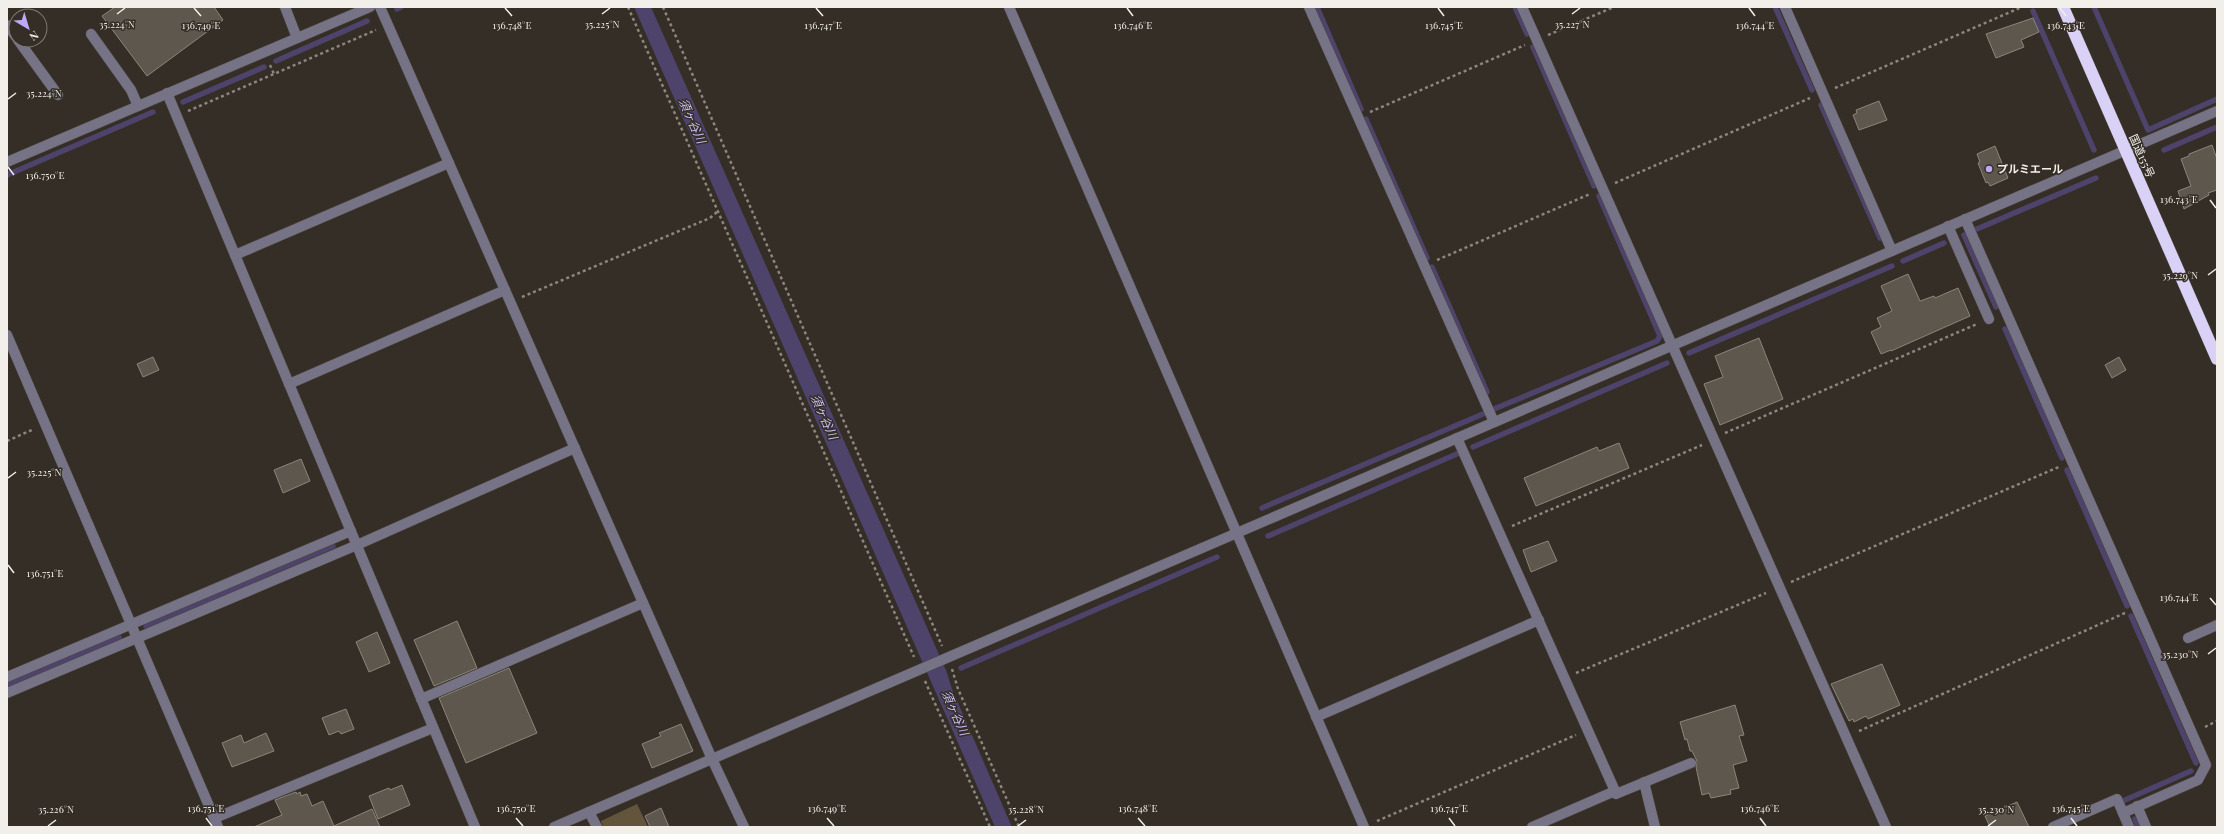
<svg xmlns="http://www.w3.org/2000/svg" width="2224" height="834" font-family="'Playfair Display','Noto Sans JP',serif">
	<rect width="100%" height="100%" fill="#342e26"/>
	<path fill="#63553c" d="M637,804L648,827H603L601,821Z"/>
	<path fill="#4d436b" d="M634,7H651L946,670L952,689L1012,827H995Z"/>
	<g fill="none" stroke-linecap="round" stroke-linejoin="round">
		<g stroke="#4d436b" stroke-width="5.5">
			<path d="M1317,7L1361,109"/>
			<path d="M1515,7L1527,34"/>
			<path d="M1775,7L1812,90"/>
			<path d="M2094,7L2148,130L2217,99"/>
			<path d="M397,9L401,7"/>
			<path d="M2033,11L2094,150"/>
			<path d="M1533,47L1594,186"/>
			<path d="M276,61L367,21"/>
			<path d="M183,102L264,67"/>
			<path d="M1821,105L1880,238"/>
			<path d="M1366,119L1427,258"/>
			<path d="M2164,150L2217,127"/>
			<path d="M7,175L153,112"/>
			<path d="M1977,229L2096,178"/>
			<path d="M1964,235L1996,307"/>
			<path d="M1903,261L1944,243"/>
			<path d="M1432,267L1487,392"/>
			<path d="M2005,329L2062,458"/>
			<path d="M1689,353L1892,266"/>
			<path d="M1494,409L1657,341L1660,336L1599,196"/>
			<path d="M1473,447L1667,363"/>
			<path d="M2067,470L2127,606"/>
			<path d="M1262,508L1483,414"/>
			<path d="M1268,536L1459,453"/>
			<path d="M2131,616L2196,763"/>
			<path d="M146,626L333,546"/>
			<path d="M961,668L1217,557"/>
			<path d="M7,685L119,637"/>
			<path d="M2125,800L2191,771"/>
			<path d="M2135,819L2138,827"/>
		</g>
	</g>
	<g fill="#5d574e" stroke="#8b857b">
		<path d="M115,7H214L223,20L147,76L102,16Z"/>
		<path d="M2033,18L2039,32L2021,40L2024,47L1996,58L1986,34Z"/>
		<path d="M1879,101L1887,120L1859,130L1853,115L1857,113L1856,110Z"/>
		<path d="M2212,145L2217,159V190L2208,193L2209,195L2184,209L2178,191L2191,186L2181,159L2189,156V154Z"/>
		<path d="M1995,146L2008,178L1990,186L1988,182L1986,183L1978,163L1980,162L1977,154Z"/>
		<path d="M1908,274L1920,301L1934,296L1935,298L1958,288L1970,316L1891,351V350L1881,354L1871,332L1881,327L1877,318L1892,311L1881,286Z"/>
		<path d="M1759,338L1783,399L1720,425L1704,384L1723,377L1715,356Z"/>
		<path d="M153,357L159,370L143,377L137,364Z"/>
		<path d="M2119,357L2126,370L2112,378L2105,365Z"/>
		<path d="M1619,443L1629,468L1536,506L1524,478L1597,447L1599,451Z"/>
		<path d="M301,459L310,481L283,493L274,470Z"/>
		<path d="M1548,541L1557,561L1531,572L1523,550Z"/>
		<path d="M457,621L477,668L434,686L414,640Z"/>
		<path d="M377,632L390,663L369,672L356,642Z"/>
		<path d="M1882,664L1900,705L1868,719L1866,716L1854,722L1853,719L1849,721L1831,684Z"/>
		<path d="M509,668L537,733L466,763L439,698Z"/>
		<path d="M1735,705L1744,735L1739,736L1747,761L1733,765L1739,788L1730,790L1731,794L1711,798L1709,793L1702,795L1696,767L1697,761L1692,751H1690L1687,739L1685,740L1680,722Z"/>
		<path d="M346,709L354,729L341,734L339,731L329,735L322,718Z"/>
		<path d="M681,724L693,751L652,768L642,744L661,736L659,733Z"/>
		<path d="M266,733L274,751L232,767L222,743L241,735L244,743Z"/>
		<path d="M402,785L410,805L378,819L369,796L389,788L390,790Z"/>
		<path d="M296,792L297,794L300,792L301,796L307,794L312,806L323,801L334,826L372,809L380,827H254L282,815L275,800Z"/>
		<path d="M2017,802L2029,827H1990L1985,816Z"/>
		<path d="M661,808L669,827H650L645,816Z"/>
	</g>
	<g fill="none" stroke-linecap="round" stroke-linejoin="round">
		<defs>
			<g id="minor">
				<path d="M285,7L297,38"/>
				<path d="M380,7L712,759L744,827"/>
				<path d="M1009,7L1364,827"/>
				<path d="M1309,7L1494,422"/>
				<path d="M1522,7L1886,827"/>
				<path d="M1785,7L1892,251"/>
				<path d="M7,25L16,37"/>
				<path d="M91,34L131,90L138,106"/>
				<path d="M18,40L58,95"/>
				<path d="M167,93L475,827"/>
				<path d="M7,162L370,7"/>
				<path d="M1965,219L2206,765L2198,780L2123,813"/>
				<path d="M1948,226L1989,319"/>
				<path d="M235,255L449,163"/>
				<path d="M7,335L218,827"/>
				<path d="M289,384L505,290"/>
				<path d="M1457,438L1615,791"/>
				<path d="M2188,638L2217,625"/>
				<path d="M7,677L351,531"/>
				<path d="M7,693L357,545L575,448"/>
				<path d="M421,699L643,603"/>
				<path d="M1316,717L1539,620"/>
				<path d="M1644,782L1655,827"/>
				<path d="M2137,806L2146,827"/>
				<path d="M589,812L597,827"/>
				<path d="M215,818L433,728"/>
				<path d="M554,827L2217,111"/>
				<path d="M1532,827L1615,791L1616,794L1691,763"/>
				<path d="M2053,827L2117,799L2129,827"/>
			</g>
			<path id="highway" d="M2063,7L2217,359"/>
		</defs>
		<use href="#minor" stroke="#4f4941" stroke-width="11"/>
		<use href="#highway" stroke="#4f4941" stroke-width="13"/>
		<g stroke="#8b867f" stroke-width="2.5" stroke-dasharray="3 3" stroke-linecap="butt">
			<path d="M628,7L914,657"/>
			<path d="M663,7L942,646"/>
			<path d="M1548,35L1614,7"/>
			<path d="M270,65L274,74"/>
			<path d="M1835,88L2022,7"/>
			<path d="M188,111L376,30"/>
			<path d="M1370,112L1525,45"/>
			<path d="M1615,183L1810,98"/>
			<path d="M1437,260L1590,194"/>
			<path d="M522,297L710,218L718,211"/>
			<path d="M1725,433L1977,324"/>
			<path d="M7,441L34,429"/>
			<path d="M1512,526L1702,445"/>
			<path d="M1791,582L2061,466"/>
			<path d="M952,669L958,689L1019,827"/>
			<path d="M1576,673L1766,593"/>
			<path d="M925,681L990,827"/>
			<path d="M2205,727L2217,721"/>
			<path d="M1859,731L2125,613"/>
			<path d="M1377,821L1576,735"/>
		</g>
		<use href="#minor" stroke="#777386" stroke-width="10"/>
		<use href="#highway" stroke="#dad1f7" stroke-width="12"/>
	</g>
	<path fill="none" stroke="#f2eee9" stroke-width="1.5" d="M194,8L201,16M505,8L512,16M816,8L823,16M1127,8L1133,16M1438,8L1444,16M1749,8L1755,16M2060,8L2066,16M117,14L125,8M602,14L610,8M1572,14L1580,8M8,99L16,93M8,167L14,175M2210,200L2216,208M2208,275L2216,269M8,478L16,472M8,565L14,573M2210,598L2216,605M2208,654L2216,648M206,818L212,826M516,818L523,826M827,818L834,826M1138,818L1145,826M1449,818L1455,826M1760,818L1766,826M2071,818L2077,826M48,826L56,820M1018,826L1026,820M1988,826L1996,820"/>
	<circle fill="#bca9f5" stroke="#342e26" stroke-width="1.5" cx="1989" cy="169" r="4"/>
	<g text-anchor="middle" stroke-width="3" stroke-linejoin="round" paint-order="stroke">
		<g font-size="11" fill="#f2eee9" stroke="#342e26">
			<text transform="translate(2142 156) rotate(66)" y="4">国道155号</text>
		</g>
		<g font-size="11" font-weight="bold" fill="#f2eee9" stroke="#342e26" text-anchor="start">
			<text x="1997" y="173">プルミエール</text>
		</g>
		<g font-size="12" font-style="italic" fill="#cbbef5" stroke="#342e26">
			<text transform="translate(692 121) rotate(66)" y="4">須ヶ谷川</text>
			<text transform="translate(824 417) rotate(66)" y="4">須ヶ谷川</text>
			<text transform="translate(955 713) rotate(66)" y="4">須ヶ谷川</text>
		</g>
	</g>
	<g font-size="10" text-anchor="middle" fill="#f2eee9" stroke="#342e26" stroke-width="3" stroke-linejoin="round" paint-order="stroke">
		<text x="117" y="28">35.224°N</text>
		<text x="602" y="28">35.225°N</text>
		<text x="1572" y="28">35.227°N</text>
		<text x="201" y="29">136.749°E</text>
		<text x="512" y="29">136.748°E</text>
		<text x="823" y="29">136.747°E</text>
		<text x="1133" y="29">136.746°E</text>
		<text x="1444" y="29">136.745°E</text>
		<text x="1755" y="29">136.744°E</text>
		<text x="2066" y="29">136.743°E</text>
		<text x="44" y="97">35.224°N</text>
		<text x="45" y="179">136.750°E</text>
		<text x="2179" y="203">136.743°E</text>
		<text x="2180" y="279">35.229°N</text>
		<text x="44" y="476">35.225°N</text>
		<text x="45" y="577">136.751°E</text>
		<text x="2179" y="601">136.744°E</text>
		<text x="2180" y="658">35.230°N</text>
		<text x="206" y="812">136.751°E</text>
		<text x="516" y="812">136.750°E</text>
		<text x="827" y="812">136.749°E</text>
		<text x="1138" y="812">136.748°E</text>
		<text x="1449" y="812">136.747°E</text>
		<text x="1760" y="812">136.746°E</text>
		<text x="2071" y="812">136.745°E</text>
		<text x="56" y="813">35.226°N</text>
		<text x="1026" y="813">35.228°N</text>
		<text x="1996" y="813">35.230°N</text>
	</g>
	<rect width="2224" height="834" fill="none" stroke="#f2eee9" stroke-width="16"/>
	<g transform="translate(28 28) rotate(142)"><circle r="19" fill="#342e26" stroke="#807b74"/>
	<path d="M0-3L7 15L0 10L-7 15Z" fill="#bca9f5"/>
	<text y="-6" font-size="11" font-weight="bold" text-anchor="middle" fill="#f2eee9">N</text>
	</g>
</svg>
